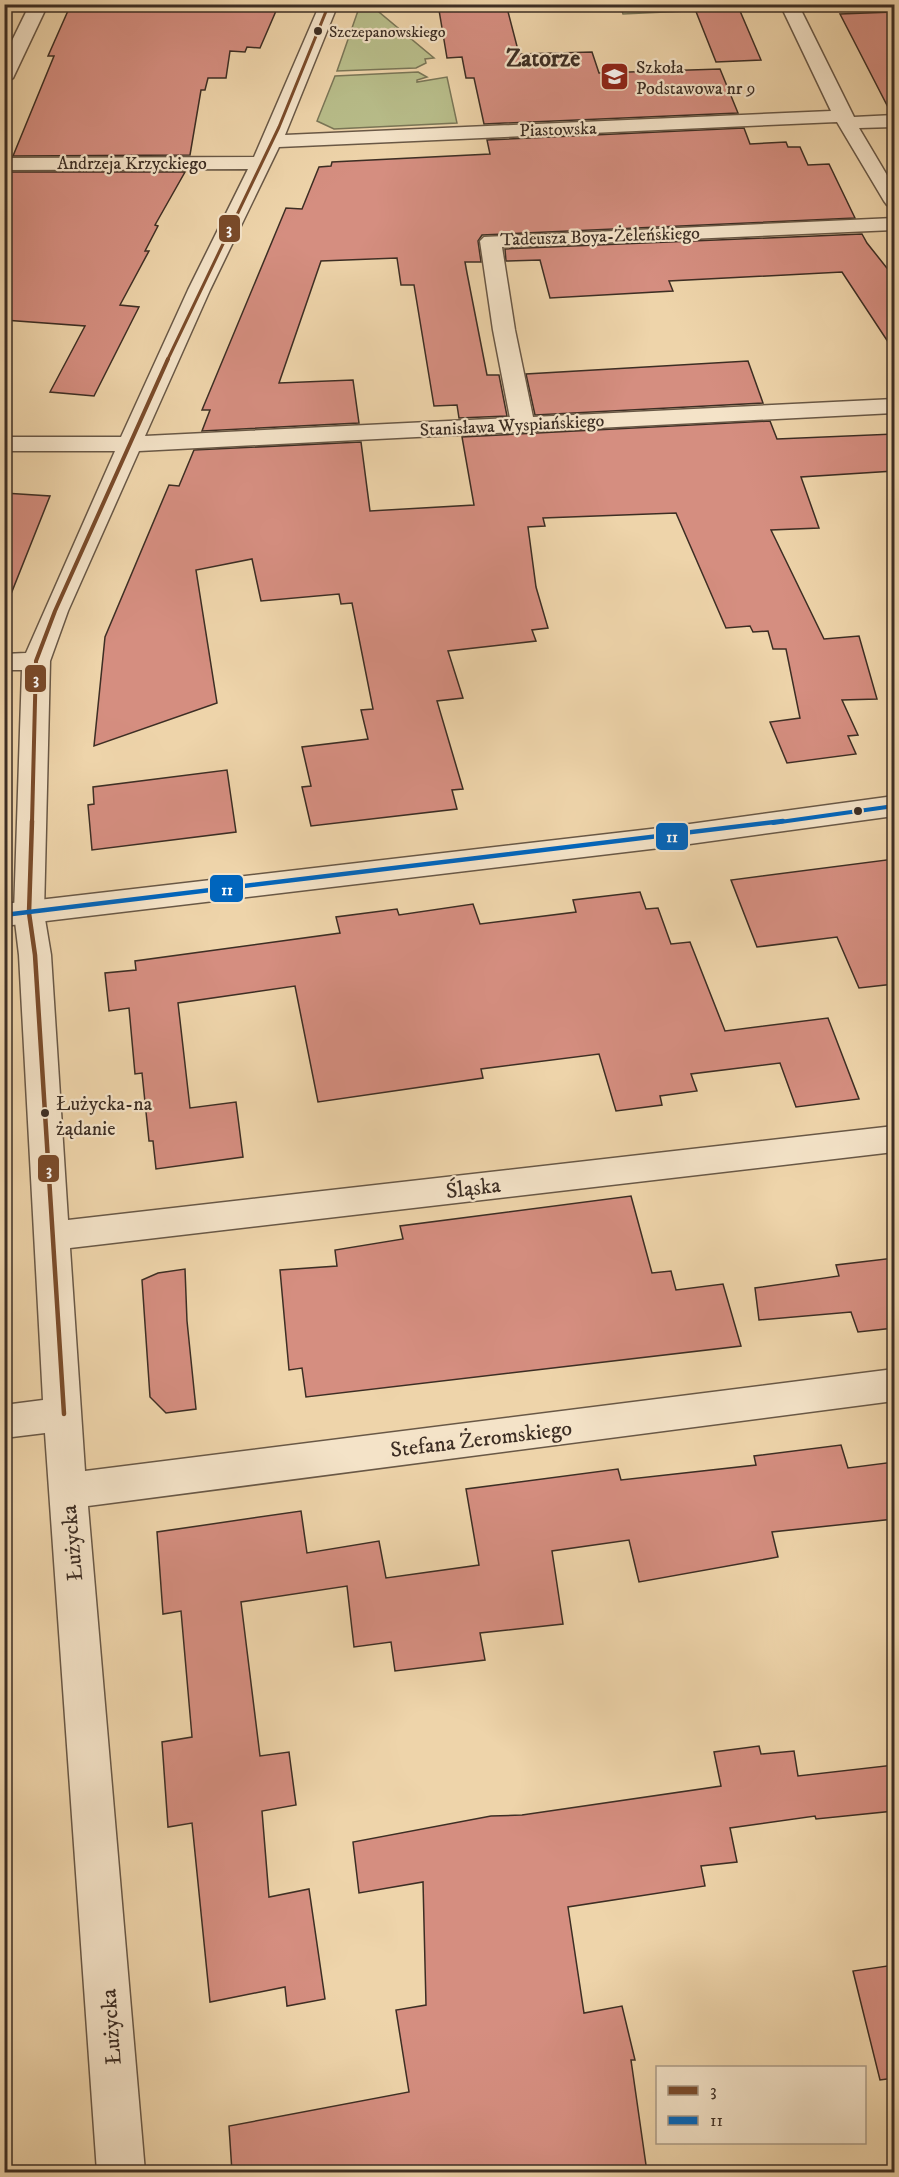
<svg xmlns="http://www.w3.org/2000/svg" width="899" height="2177" font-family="'IM FELL DW Pica',serif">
	<rect width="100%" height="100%" fill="#eed4aa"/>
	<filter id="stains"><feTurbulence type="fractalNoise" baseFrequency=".00333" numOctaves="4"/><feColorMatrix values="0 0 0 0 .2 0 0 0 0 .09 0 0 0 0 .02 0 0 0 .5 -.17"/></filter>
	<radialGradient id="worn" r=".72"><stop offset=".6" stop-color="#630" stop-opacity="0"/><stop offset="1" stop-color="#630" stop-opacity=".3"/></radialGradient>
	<g fill="#b8bd8a" stroke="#7a7657" stroke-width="1.5">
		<path d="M360,5H377L379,12L434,58L425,59L426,63L416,68L337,71Z"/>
		<path d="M620,5H683L686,11L623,14Z"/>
		<path d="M418,72L427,77L417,80V82L447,77L457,123L334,129L317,121L335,76Z"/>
	</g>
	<g fill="#d58e80" stroke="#3d2e24" stroke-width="1.5">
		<path d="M71,4H279L260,48L247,47L245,52L230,51L226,78H208L205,90H201L190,155L13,156L54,56H48Z"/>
		<path d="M438,4H506L519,54L592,52L599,73L720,69L738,113L484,124L474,78H466L462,57L447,58Z"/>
		<path d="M693,4H737L761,60L716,62Z"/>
		<path d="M894,12V113H891L840,14Z"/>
		<path d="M744,128L750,144L786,142L788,147H800L808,165L829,164L855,218L482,235L478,241L481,262H465L467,273L487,375H499L507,416L459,418L457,405L434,406L414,285H401L397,258L321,261L279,383L353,380L359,423L202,431L210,410H202L286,208L302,209L319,167L331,166L332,162L490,154L487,140Z"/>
		<path d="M8,172H185L155,225L158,226L145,251H149L120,305L139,307L94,396L50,392L85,326L4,320V183Z"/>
		<path d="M862,234L867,243L894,277V351L842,272L669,281L673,291L550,298L540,260L506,261L505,249Z"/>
		<path d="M748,361L763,403L535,415L526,374Z"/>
		<path d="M770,421L777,439L894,434V471L801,477L819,528L771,530L824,639L859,636L877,699L842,700L858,735L848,736L856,754L787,763L770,722L800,718L786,649H773L768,631L753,632L750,626L726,628L676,513L543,518L545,526L528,527L536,587L548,628L532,630L536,641L448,651L463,698L437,701L463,789L452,790L457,809L311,826L302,787L311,786L302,747L368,739L361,710L373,709L352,603L341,604L339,594L261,601L252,559L196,570L217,703L94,746L105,637L169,485L179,486L194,450L361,442L370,511L474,505L462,437Z"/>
		<path d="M4,493L50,496L7,604L4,603Z"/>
		<path d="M227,770L236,832L92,850L88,805L94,804L93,787Z"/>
		<path d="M894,859V984L859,988L837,937L757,947L731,880Z"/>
		<path d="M640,892L646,909L658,908L671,944L690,942L725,1031L828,1018L859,1099L796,1107L780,1063L691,1074L697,1091L660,1096L662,1105L616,1111L599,1054L481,1069L483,1078L318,1102L295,986L178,1003L190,1108L236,1102L243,1157L156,1169L153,1141H149L142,1073L135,1074L129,1008L109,1011L105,973L136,970L135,961L340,933L336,917L397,909L399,915L473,904L480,924L576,912L573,900Z"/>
		<path d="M631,1196L652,1273L671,1271L676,1290L723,1284L741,1346L306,1397L302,1368L289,1370L280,1270L337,1266L335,1250L403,1239L400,1226Z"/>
		<path d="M894,1258V1328L858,1332L851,1312L759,1320L755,1288L839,1276L836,1265Z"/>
		<path d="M185,1269L187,1321L196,1409L166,1413L150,1397L142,1280L158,1273Z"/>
		<path d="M841,1445L848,1468L894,1462V1519L772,1532L778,1557L639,1582L629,1540L552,1551L563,1624L480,1633L485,1660L395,1671L391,1642L354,1647L347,1586L241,1602L260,1756L289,1752L296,1805L262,1811L269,1897L309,1889L325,1999L287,2006L285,1987L210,2002L192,1823L168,1827L162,1742L192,1737L181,1611L163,1614L157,1532L301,1511L307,1553L379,1541L386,1578L479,1565L466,1489L618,1469L621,1480L756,1465L754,1456Z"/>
		<path d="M759,1746L761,1754L794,1751L798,1776L894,1765V1811L816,1819L815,1816L730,1828L737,1862L701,1866L705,1886L568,1907L584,2013L622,2006L635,2060H631L647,2172H232L229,2126L409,2092L396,2010L426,2005L423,1882L359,1893L353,1842L491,1816L522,1815L721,1786L714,1752Z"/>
		<path d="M894,1965V2078L880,2080L853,1971Z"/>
	</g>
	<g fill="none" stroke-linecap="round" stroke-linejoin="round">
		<defs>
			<g id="minor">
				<path d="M30,4H48L13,78L4,84V57Z"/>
				<path d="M320,4H338L285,135L831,111L780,4H798L854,117L894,115V127L859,128L894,187V207L887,205L884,201L837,122L279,147L210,290L145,436L510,418L493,330L480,241L484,237L894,218V230L502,247L515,330L533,417L894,399V413L139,451L68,611L50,661L44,913L51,955L68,1220L894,1126V1152L70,1248L85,1471L894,1369V1401L88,1506L145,2172H97L45,1433L4,1438V1405L43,1400L19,955L14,913L22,670H4V654L26,653L115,451H4V437H121L188,290L248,169L4,170V158L254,157Z"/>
			</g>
			<path id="tertiary" d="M894,796V816L668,847L4,926V904L668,827Z"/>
		</defs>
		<use href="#minor" stroke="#695846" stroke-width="3"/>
		<use href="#tertiary" stroke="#695846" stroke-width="3"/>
		<use href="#minor" fill="#f4e3c8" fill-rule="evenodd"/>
		<use href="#tertiary" fill="#f4e3c8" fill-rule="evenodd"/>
		<defs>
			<path id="bus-1-far2" d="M167,361L279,127L329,4"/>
			<path id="bus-1-far1" d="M32,823L36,661L55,611L168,359"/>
			<path id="bus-1" d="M32,821L29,913L35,955L64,1414"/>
			<path id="bus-2-far1" d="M773,823L894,806"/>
			<path id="bus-2" d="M4,915L783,821"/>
		</defs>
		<use href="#bus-1-far2" stroke="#f4e3c8" stroke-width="6"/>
		<use href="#bus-1-far1" stroke="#f4e3c8" stroke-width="8"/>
		<use href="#bus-1" stroke="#f4e3c8" stroke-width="9"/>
		<use href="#bus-2-far1" stroke="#f4e3c8" stroke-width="8"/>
		<use href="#bus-2" stroke="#f4e3c8" stroke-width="9"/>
		<use href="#bus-1-far2" stroke="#7a4b2a" stroke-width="3"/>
		<use href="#bus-1-far1" stroke="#7a4b2a" stroke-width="4"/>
		<use href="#bus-1" stroke="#7a4b2a" stroke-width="4.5"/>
		<use href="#bus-2-far1" stroke="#0065bd" stroke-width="4"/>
		<use href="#bus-2" stroke="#0065bd" stroke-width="4.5"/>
	</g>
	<defs>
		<symbol id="school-square" viewBox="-11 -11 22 22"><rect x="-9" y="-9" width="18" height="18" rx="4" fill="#8f2418" stroke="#f4e3c8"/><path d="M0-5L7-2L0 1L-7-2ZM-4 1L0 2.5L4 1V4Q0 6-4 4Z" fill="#fff"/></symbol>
	</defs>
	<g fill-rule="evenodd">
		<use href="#school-square" x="598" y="60" width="33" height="33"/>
	</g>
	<g fill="#3d2e24" stroke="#f4e3c8" stroke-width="2">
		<circle cx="318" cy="31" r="5"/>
		<circle cx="858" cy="811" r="5"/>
		<circle cx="45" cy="1113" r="5"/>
	</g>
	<g text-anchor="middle" stroke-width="4.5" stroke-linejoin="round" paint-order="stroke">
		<g font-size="16" fill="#3d2e24" stroke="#f4e3c8" text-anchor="start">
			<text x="329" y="37">Szczepanowskiego</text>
		</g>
		<g font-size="18" fill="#3d2e24" stroke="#f4e3c8" text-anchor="start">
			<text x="636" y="73">Szkoła<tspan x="636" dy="21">Podstawowa nr 9</tspan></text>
		</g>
		<g font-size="18" fill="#3d2e24" stroke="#f4e3c8">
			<text transform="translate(558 129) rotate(-2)" y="6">Piastowska</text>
			<text x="132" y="169">Andrzeja Krzyckiego</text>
			<text transform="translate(600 236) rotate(-2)" y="6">Tadeusza Boya-Żeleńskiego</text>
			<text transform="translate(512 425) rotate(-3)" y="6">Stanisława Wyspiańskiego</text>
		</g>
		<g font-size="20" fill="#3d2e24" stroke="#f4e3c8" text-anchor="start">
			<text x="56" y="1110">Łużycka-na<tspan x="56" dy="25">żądanie</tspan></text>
		</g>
		<g font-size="22" fill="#3d2e24" stroke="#f4e3c8">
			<text transform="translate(473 1187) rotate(-7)" y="8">Śląska</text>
			<text transform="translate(481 1438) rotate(-7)" y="8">Stefana Żeromskiego</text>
			<text transform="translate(71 1543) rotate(-95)" y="8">Łużycka</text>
			<text transform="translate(110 2027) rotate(-94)" y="8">Łużycka</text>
		</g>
		<g font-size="24" font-weight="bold" fill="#3d2e24" stroke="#f4e3c8">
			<text x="543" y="66">Zatorze</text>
		</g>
	</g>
	<g stroke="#f4e3c8" stroke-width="2">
		<rect x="218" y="214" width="23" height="29" rx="6" fill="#7a4b2a"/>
		<rect x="24" y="664" width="23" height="29" rx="6" fill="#7a4b2a"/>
		<rect x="655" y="822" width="34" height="29" rx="6" fill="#0065bd"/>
		<rect x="209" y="874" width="35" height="29" rx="6" fill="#0065bd"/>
		<rect x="37" y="1154" width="23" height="29" rx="6" fill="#7a4b2a"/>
	</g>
	<g font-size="16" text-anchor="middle" font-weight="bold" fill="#fff">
		<text x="229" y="234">3</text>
		<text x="36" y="684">3</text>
		<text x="672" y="842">11</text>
		<text x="227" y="895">11</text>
		<text x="49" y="1175">3</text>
	</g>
	<rect width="899" height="2177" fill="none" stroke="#eed4aa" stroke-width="24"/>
	<rect x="6" y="6" width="887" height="2165" fill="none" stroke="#3d2e24" stroke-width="3"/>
	<rect x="12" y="12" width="875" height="2153" fill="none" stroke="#3d2e24" stroke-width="1.5"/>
	<rect x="656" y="2066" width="210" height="78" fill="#f4e3c8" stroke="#ab9b86" stroke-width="1.5"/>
	<rect x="668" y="2086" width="30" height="9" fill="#7a4b2a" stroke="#ab9b86" stroke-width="1.5"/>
	<text x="710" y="2096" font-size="18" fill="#3d2e24">3</text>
	<rect x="668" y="2116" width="30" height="9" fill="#0065bd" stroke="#ab9b86" stroke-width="1.5"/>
	<text x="710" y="2126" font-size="18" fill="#3d2e24">11</text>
	<rect width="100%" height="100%" filter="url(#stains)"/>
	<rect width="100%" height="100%" fill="url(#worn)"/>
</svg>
